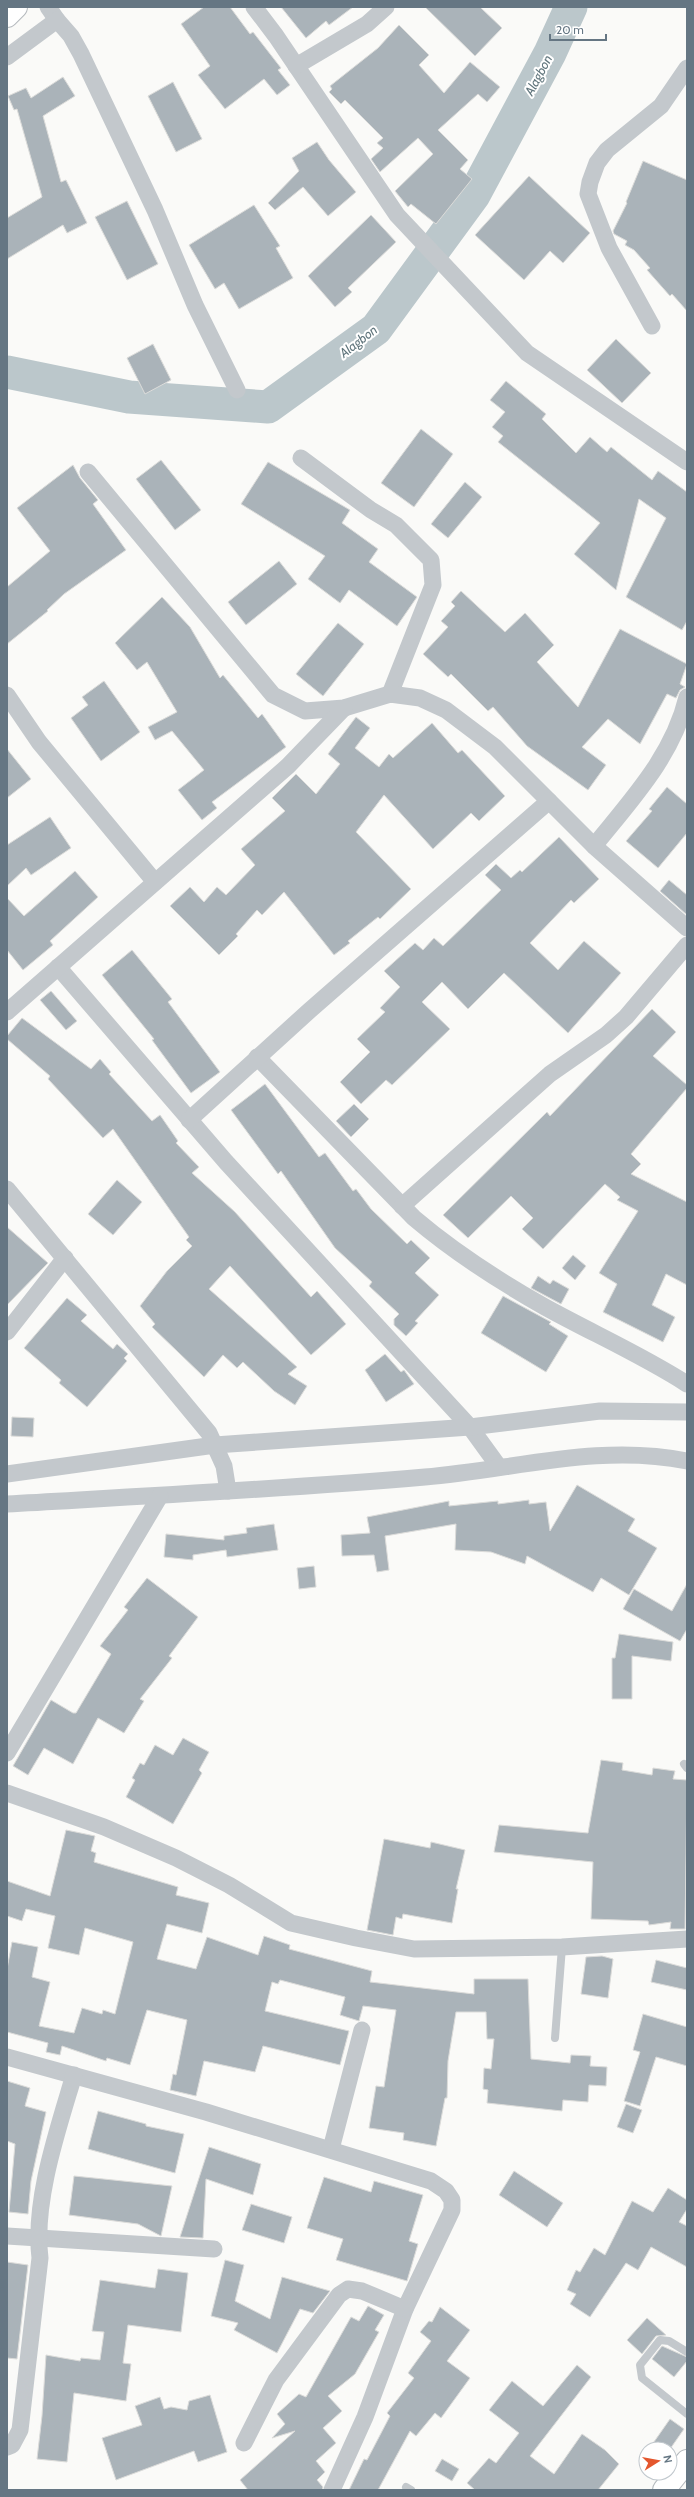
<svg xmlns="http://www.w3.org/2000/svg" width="694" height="2497" font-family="Cabin,sans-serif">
	<rect width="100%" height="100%" fill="#fafaf8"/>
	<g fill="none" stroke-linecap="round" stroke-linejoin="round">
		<path stroke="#bbc7cb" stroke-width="33" d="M7,372L129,397L268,407L376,329L474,195L550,53L571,7"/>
	</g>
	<g fill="#aab3b9" stroke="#dcdcda">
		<path d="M204,7H230L250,34L253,32L281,68L278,70L290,85L277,95L264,79L225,109L198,75L210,66L181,24Z"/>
		<path d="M281,7H353L329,25L326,21L306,38Z"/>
		<path d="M425,7H480L502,28L475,56Z"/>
		<path d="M399,25L429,55L419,65L444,93L470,62L500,87L487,102L478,94L438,130L468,160L460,169L472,179L436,224L411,204L408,207L395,191L433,154L418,138L380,172L371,159L383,148L377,143L383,138L345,100L341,104L329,92L332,89L330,86L378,48Z"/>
		<path d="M63,77L75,96L43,116L61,182L66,180L87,223L67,233L63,225L7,259V218L42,197L17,109L14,110L8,96L26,88L31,98Z"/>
		<path d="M173,82L202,139L176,152L148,96Z"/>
		<path d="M317,142L329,160L356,192L328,216L303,187L275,210L268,203L299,171L292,158Z"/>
		<path d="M643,161L687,180V311L672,294L670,296L647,270L650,268L634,250L625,245L627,241L614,234L613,231L627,203L626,202Z"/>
		<path d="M529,176L590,233L563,263L550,251L524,280L475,235Z"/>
		<path d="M127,201L158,264L127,280L95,217Z"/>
		<path d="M254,205L280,246L276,248L293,278L239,309L224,283L215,289L189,245Z"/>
		<path d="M371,215L396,242L348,288L352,292L335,307L308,276Z"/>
		<path d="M616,339L651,373L622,403L587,370Z"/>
		<path d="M153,344L171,380L145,394L127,358Z"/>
		<path d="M506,381L546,414L542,419L576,453L590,437L607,452L611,447L652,480L658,471L687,492V621L682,630L626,597L666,518L639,499L616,590L574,554L600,523L498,442L503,436L492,427L505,412L490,400Z"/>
		<path d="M421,429L453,454L414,507L381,483Z"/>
		<path d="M161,460L201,510L175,530L136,479Z"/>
		<path d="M268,462L350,510L342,523L378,549L369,562L417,597L397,626L349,590L340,603L308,579L325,556L241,504Z"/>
		<path d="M73,465L80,478L98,500L93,504L126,550L64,594L47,610L48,611L7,644V587L50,551L17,508Z"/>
		<path d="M465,482L482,497L448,538L431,524Z"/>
		<path d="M279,561L297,584L246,625L228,602Z"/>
		<path d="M461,591L505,632L525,613L554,645L537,662L578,707L620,629L687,664L680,684L685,687L680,690L676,698L667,694L640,744L608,719L582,747L606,765L588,790L527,746L493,707L488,711L451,674L448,677L423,654L448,627L441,621L455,606L451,602Z"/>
		<path d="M162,597L190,627L220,678L223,675L258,718L262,714L286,747L212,802L217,808L202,820L178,790L204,770L172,731L155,740L148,727L177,712L147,662L137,670L115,643Z"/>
		<path d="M338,623L364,644L323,696L296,674Z"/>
		<path d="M104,681L140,732L101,761L71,718L88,705L82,697Z"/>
		<path d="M356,717L370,728L355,748L379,767L389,754L393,758L432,723L458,753L462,750L505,796L479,821L471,813L433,849L384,795L356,832L411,889L380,919L378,917L348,941L350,943L334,955L284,892L262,915L257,910L236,934L238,936L219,955L170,906L190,887L204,902L217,887L226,895L255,865L241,849L285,811L272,798L296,774L316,794L340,764L328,754Z"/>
		<path d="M7,749L31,779L7,798Z"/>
		<path d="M667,787L687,804V833L658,868L626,841L652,811L649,809Z"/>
		<path d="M50,817L71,848L31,875L26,868L7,886V845Z"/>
		<path d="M559,837L599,879L574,903L571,900L530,943L558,970L584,941L621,973L568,1033L504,973L468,1009L442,982L422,1002L450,1029L392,1085L386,1080L361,1104L340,1082L370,1052L357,1039L385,1012L380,1008L400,987L384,971L415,943L423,950L434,938L443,946L501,890L485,875L496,864L511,878L520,870L522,872Z"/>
		<path d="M75,871L98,897L50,941L53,945L23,970L7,950V898L24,916Z"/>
		<path d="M669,880L687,895V915L660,891Z"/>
		<path d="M132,950L172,999L168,1002L220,1072L191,1093L152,1040L154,1039L102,975Z"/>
		<path d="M51,991L77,1021L66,1030L40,1000Z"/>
		<path d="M652,1009L676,1032L653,1056L687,1085V1088L631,1154L641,1164L631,1174L687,1202V1285L666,1274L652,1305L675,1317L663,1342L603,1312L617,1284L599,1273L638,1211L617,1200L620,1197L605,1184L543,1249L522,1229L533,1218L511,1196L468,1238L443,1215L547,1112L550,1116Z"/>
		<path d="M22,1018L91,1069L100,1059L111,1072L109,1074L152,1121L160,1115L178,1141L176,1143L199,1167L192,1173L235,1212L311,1297L317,1291L346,1324L311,1355L230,1266L209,1289L297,1367L288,1374L307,1386L295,1405L274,1391L243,1362L237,1368L223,1355L204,1377L152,1327L155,1324L140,1306L167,1271L192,1246L186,1240L189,1237L113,1129L103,1138L48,1079L50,1076L7,1039V1036Z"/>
		<path d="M265,1084L319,1157L325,1153L353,1191L356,1189L371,1209L407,1244L411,1240L430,1258L415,1273L439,1295L415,1321L418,1323L406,1336L394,1325V1319L399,1314L369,1286L372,1282L335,1248L281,1171L278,1174L231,1110Z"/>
		<path d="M354,1104L369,1119L351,1137L336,1121Z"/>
		<path d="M117,1180L142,1202L113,1235L88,1214Z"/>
		<path d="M7,1227L48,1263L7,1305Z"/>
		<path d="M573,1255L586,1266L575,1280L562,1268Z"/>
		<path d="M538,1276L550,1284L553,1280L569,1289L561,1304L531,1288Z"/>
		<path d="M503,1296L551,1322L549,1324L568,1336L546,1372L481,1333Z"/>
		<path d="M67,1298L87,1315L81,1321L113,1349L117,1344L128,1354L124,1358L127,1361L87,1407L59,1383L61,1380L24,1348Z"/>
		<path d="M385,1354L401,1372L404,1370L414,1384L386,1402L365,1370Z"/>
		<path d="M12,1417L34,1418L33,1437L11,1436Z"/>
		<path d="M577,1485L635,1519L628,1531L657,1548L629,1595L601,1578L593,1592L527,1556L525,1564L491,1552L455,1550L456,1524L385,1536L389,1570L377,1572L374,1555L342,1556L341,1535L370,1533L367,1517L449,1501V1506L498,1501V1504L529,1500V1504L546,1502L550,1531Z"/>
		<path d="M274,1524L278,1550L227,1557L226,1550L193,1555V1560L164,1557L166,1534L224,1540V1536L247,1533L246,1528Z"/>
		<path d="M314,1566L316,1587L299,1589L297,1568Z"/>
		<path d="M147,1578L198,1617L169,1656L172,1658L140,1699L144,1701L124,1733L98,1718L73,1764L44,1748L28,1775L13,1766L51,1700L73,1713H76L111,1654L100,1646L128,1610L124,1607Z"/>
		<path d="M687,1584V1629L680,1641L623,1609L634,1589L672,1611Z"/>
		<path d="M619,1634L673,1642L671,1661L632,1656V1699H612V1658H615Z"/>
		<path d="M183,1738L209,1752L199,1770L202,1773L173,1824L126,1797L135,1780L132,1778L140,1763L144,1765L155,1745L173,1755Z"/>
		<path d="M601,1760L623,1763L622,1770L652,1775L653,1768L675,1771L673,1779L687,1780L685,1929H670L671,1922L649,1925L648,1921L591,1919L593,1862L494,1852L499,1825L588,1833Z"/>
		<path d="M66,1830L95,1836L91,1851L96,1853L94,1862L178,1887L176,1895L209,1903L202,1933L167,1924L157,1959L196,1969L207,1937L258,1955L264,1936L290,1945L289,1949L372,1971L370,1982L474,1994V1979H528L531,2059L570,2063L571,2055L591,2056L590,2066L607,2067L606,2086L589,2085L588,2102L563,2100L562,2111L487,2103L488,2090L483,2089L484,2068L491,2069L494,2039H487L486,2012H456L448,2061L447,2098H445L436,2146L403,2140L404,2133L369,2128L376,2086L384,2087L396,2010L363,2006L359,2021L340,2015L345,1997L280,1980L278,1984L272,1982L265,2011L349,2031L340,2065L263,2046L255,2072L204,2061L196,2096L170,2090L173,2074L176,2075L187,2020L147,2010L130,2065L107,2058L106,2061L62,2046L60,2055L46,2052L48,2043L7,2032V1969L12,1942L38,1947L32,1977L50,1982L39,2026L74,2033L82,2008L102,2014L103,2010L115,2014L133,1942L85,1928L79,1955L48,1948L55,1916L26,1909L22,1921L7,1916V1881L50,1896Z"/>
		<path d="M384,1839L430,1848L431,1842L465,1850L456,1889H458L452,1923L403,1914L402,1919L396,1917L393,1935L367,1930Z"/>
		<path d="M602,1956L613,1959L608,1998L581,1994L586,1957Z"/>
		<path d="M656,1960L687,1968V1990L651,1982Z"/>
		<path d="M643,2014L687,2027V2066L656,2057L640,2106L624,2101L640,2052L633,2050Z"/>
		<path d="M7,2081L30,2088L25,2106L46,2112L31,2181L28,2214L9,2212L15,2144L7,2141Z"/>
		<path d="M626,2104L642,2110L633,2133L617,2127Z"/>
		<path d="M98,2111L146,2124V2126L184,2134L175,2173L88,2149Z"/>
		<path d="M209,2147L261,2164L253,2195L206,2179L203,2238L180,2237Z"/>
		<path d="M514,2171L563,2203L547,2227L499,2195Z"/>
		<path d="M74,2176L172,2186L161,2236L138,2224L69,2215Z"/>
		<path d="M324,2177L371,2192L374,2181L423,2195L409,2241L418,2244L407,2281L336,2260L343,2239L307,2228Z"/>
		<path d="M668,2188L687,2200V2209L679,2222L687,2226V2267L651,2247L638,2270L626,2263L590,2317L570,2304L576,2294L567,2290L576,2270L580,2272L594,2248L605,2255L632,2201L653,2212Z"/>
		<path d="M251,2204L292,2217L284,2243L242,2230Z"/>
		<path d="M225,2260L244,2265L235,2301L270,2319L282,2277L330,2291L313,2313L300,2309L277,2353L234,2330L238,2323L211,2316Z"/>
		<path d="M7,2262L28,2265L17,2359L7,2358Z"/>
		<path d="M158,2269L188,2273L181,2332L128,2325L123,2363L131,2364L126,2401L74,2393L67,2462L37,2459L42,2416L46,2355L80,2361L81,2358L100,2360L104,2332L92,2331L100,2280L155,2288Z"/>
		<path d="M368,2306L384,2315L375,2330L379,2332L355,2374L328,2396L342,2411L323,2428L336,2443L316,2461L325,2472L317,2480L323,2487L322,2490H248L240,2480L295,2431L272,2438L285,2424L277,2414L299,2394L306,2397L351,2317L359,2321Z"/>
		<path d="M440,2307L470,2330L447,2361L470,2378L441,2418L435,2413L416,2436L410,2431L378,2490H349L364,2459L367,2460L390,2416L387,2413L414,2378L408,2373L431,2341L420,2332L429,2321L432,2322Z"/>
		<path d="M647,2318L666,2335L656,2336L642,2354L627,2340Z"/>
		<path d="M662,2346L687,2357V2361L674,2377L652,2359Z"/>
		<path d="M577,2365L591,2377L530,2456L554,2474L582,2434L605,2450L619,2464L598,2490H475L467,2483L489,2458L496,2463L519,2433L489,2410L512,2381L543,2406Z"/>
		<path d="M210,2395L227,2452L198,2462L194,2451L116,2480L102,2438L142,2425L135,2406L160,2397L164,2409L171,2407L187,2410L189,2401Z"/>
		<path d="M670,2419L684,2429L670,2449H649Z"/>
		<path d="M442,2459L459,2469L452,2481L435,2471Z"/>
	</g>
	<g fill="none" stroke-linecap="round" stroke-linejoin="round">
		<defs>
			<path id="primary" d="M7,16L16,7"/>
			<path id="trunk" d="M664,2490L687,2461"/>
		</defs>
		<use href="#primary" stroke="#b5babe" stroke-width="24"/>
		<use href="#trunk" stroke="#b4b9bd" stroke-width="24"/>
		<g stroke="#c3c8cc" stroke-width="8">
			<path d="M684,1764L687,1768"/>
			<path d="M555,2038L562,1947"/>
			<path d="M687,2352L669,2341L660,2340L640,2365L642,2378L687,2414"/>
			<path d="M406,2487L411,2490"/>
		</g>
		<g stroke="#c3c8cc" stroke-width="17">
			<path d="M48,7L57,20"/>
			<path d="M254,7L276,36L397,215L527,353L687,462"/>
			<path d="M7,57L57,20L71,36L81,54L155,210L195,305L237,390"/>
			<path d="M296,66L367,24L386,7"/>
			<path d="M652,326L609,248L588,194L590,182L597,163L607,150L661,106L687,68"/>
			<path d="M301,458L371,510L396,525L431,560L433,585L390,694"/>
			<path d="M88,472L273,695L305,711L344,708L390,694L420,698L446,710L495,747L594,846L687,928"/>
			<path d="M7,695L39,742L155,882"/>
			<path d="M594,846C631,800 673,756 687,697"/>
			<path d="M58,967L226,1162L470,1427L499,1467"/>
			<path d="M7,1012L288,766L344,708"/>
			<path d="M257,1057L414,1218C454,1252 499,1281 545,1307C592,1333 642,1355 687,1384"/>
			<path d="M189,1120L309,1011L549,801"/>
			<path d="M7,1189L209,1433L224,1466L228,1491"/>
			<path d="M402,1206L550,1074L606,1035L626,1017L687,945"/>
			<path d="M7,1332L65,1258"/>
			<path d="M7,1474L215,1445L470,1427L600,1411L687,1412"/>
			<path d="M7,1504C146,1496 286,1489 425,1477C513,1470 598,1443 687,1461"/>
			<path d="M7,1753L160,1496"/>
			<path d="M7,1793L104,1827L176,1858L229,1885L291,1923L356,1938L414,1949L562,1947L687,1939"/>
			<path d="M7,2057L206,2112L431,2181L446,2191L452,2200V2210L405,2309L365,2417L332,2490"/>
			<path d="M331,2149L362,2030"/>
			<path d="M7,2236L214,2249"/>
			<path d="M244,2443L276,2380L339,2295L348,2289L362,2291L405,2309"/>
			<path d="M7,2447L12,2445L20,2430L40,2258C33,2201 58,2129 74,2075"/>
		</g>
		<use href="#primary" stroke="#fff" stroke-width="22"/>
		<use href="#trunk" stroke="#fff" stroke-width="22"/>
	</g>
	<g text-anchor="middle" stroke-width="4" stroke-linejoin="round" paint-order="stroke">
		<g font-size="13" font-style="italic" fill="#60757c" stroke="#fff">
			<text transform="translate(538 75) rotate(-62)" y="5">Alagbon</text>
			<text transform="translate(358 341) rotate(-38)" y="5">Alagbon</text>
		</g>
	</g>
	<rect width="694" height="2497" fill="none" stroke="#657683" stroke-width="16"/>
	<g transform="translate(658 2461) rotate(79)"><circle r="19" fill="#ffffff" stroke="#c1c8cd"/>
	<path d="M0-3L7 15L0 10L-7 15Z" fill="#e4572e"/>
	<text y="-6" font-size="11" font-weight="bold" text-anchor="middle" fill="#657683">N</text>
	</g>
	<path d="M550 34v6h56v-6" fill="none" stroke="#657683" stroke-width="2"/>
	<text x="556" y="34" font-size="12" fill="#657683" stroke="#ffffff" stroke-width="3" paint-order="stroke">20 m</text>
</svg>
